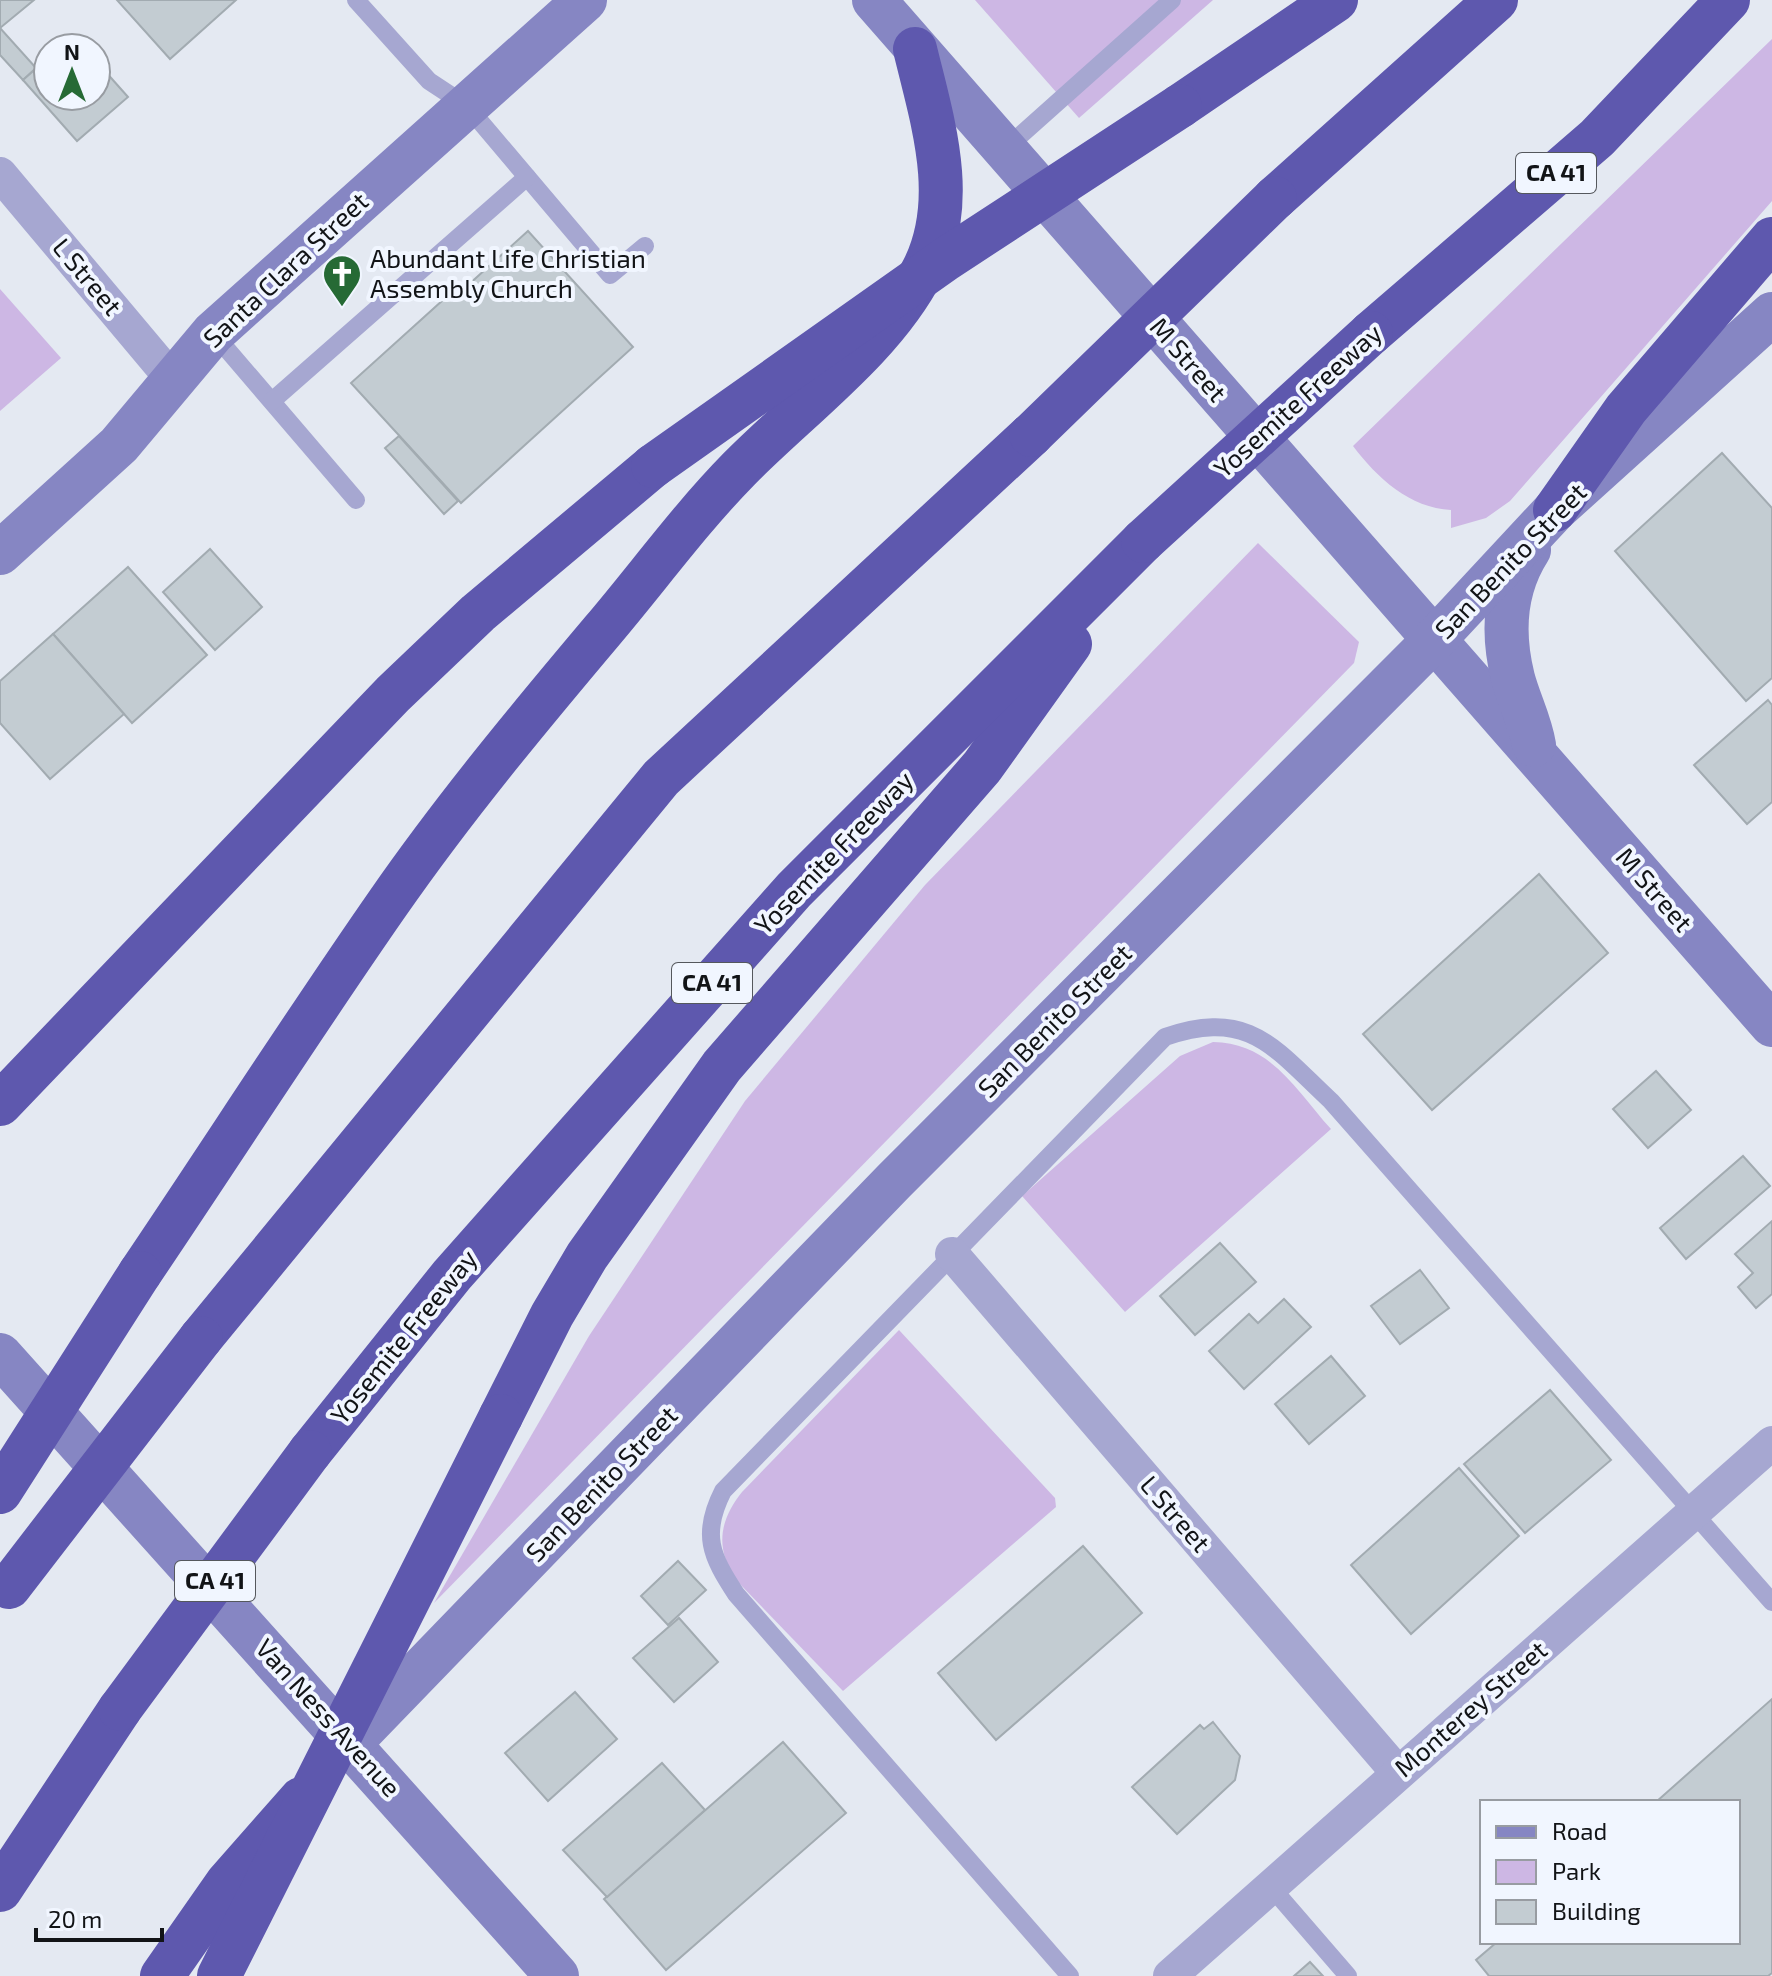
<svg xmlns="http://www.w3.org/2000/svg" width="1772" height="1976" font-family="'Exo 2',sans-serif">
	<rect width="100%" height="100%" fill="#e4e9f2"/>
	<g fill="#cdb7e4">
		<path d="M975,0H1213L1079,118Z"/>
		<path d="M1772,39V201L1510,501L1486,518L1451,528V510C1410,508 1377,478 1353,446Z"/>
		<path d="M0,289L61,358L0,411Z"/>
		<path d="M1258,543L1359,642L1354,663L434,1603L589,1336L745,1101L925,885Z"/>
		<path d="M1213,1042C1271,1043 1295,1089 1331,1129L1125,1312L1022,1196L1180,1056Z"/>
		<path d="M899,1330L1055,1498L1056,1507L843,1691L736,1580C715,1548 719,1521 742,1492Z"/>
	</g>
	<g fill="#c3ccd2" stroke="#a2abb1" stroke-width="2">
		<path d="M0,0H34L0,28Z"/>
		<path d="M117,0H236L170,59Z"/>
		<path d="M0,28L36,68L23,80L0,55Z"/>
		<path d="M48,58V96H96V61L128,97L77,141L23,80Z"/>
		<path d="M528,231L633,347L461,503L351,383L453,291L457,295Z"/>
		<path d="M399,436L458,501L444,514L385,448Z"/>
		<path d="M1722,453L1772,508V678L1746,701L1615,551Z"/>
		<path d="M210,549L262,607L215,650L163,592Z"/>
		<path d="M128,567L207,655L132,723L53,634Z"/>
		<path d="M53,634L124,714L50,779L0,723V681Z"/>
		<path d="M1768,700L1772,705V802L1747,824L1694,765Z"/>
		<path d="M1539,874L1608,953L1432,1110L1363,1034Z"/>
		<path d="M1656,1071L1691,1110L1648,1148L1613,1109Z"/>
		<path d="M1743,1156L1770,1186L1686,1259L1660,1228Z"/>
		<path d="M1772,1221V1294L1756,1308L1738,1287L1753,1273L1735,1254Z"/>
		<path d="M1220,1243L1256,1282L1195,1335L1160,1296Z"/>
		<path d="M1420,1270L1449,1308L1400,1344L1371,1306Z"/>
		<path d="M1284,1299L1311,1327L1244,1389L1209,1351L1249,1314L1258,1323Z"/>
		<path d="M1331,1356L1365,1396L1309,1444L1275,1404Z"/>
		<path d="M1550,1390L1611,1460L1525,1533L1464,1464Z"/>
		<path d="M1459,1468L1519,1536L1411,1634L1351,1565Z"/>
		<path d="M1083,1546L1142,1613L996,1740L938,1673Z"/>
		<path d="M678,1561L706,1590L668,1625L641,1596Z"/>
		<path d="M679,1618L718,1662L674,1702L633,1658Z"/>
		<path d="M575,1692L617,1739L548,1801L505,1753Z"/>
		<path d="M1772,1699V1973L1768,1976H1489L1476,1960L1497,1942H1738V1802H1656Z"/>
		<path d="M1213,1722L1240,1756L1235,1780L1177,1834L1132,1787L1200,1725L1204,1729Z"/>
		<path d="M783,1742L846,1813L666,1970L604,1899Z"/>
		<path d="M662,1763L705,1810L607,1897L563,1850Z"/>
		<path d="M1310,1962L1323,1976H1294Z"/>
	</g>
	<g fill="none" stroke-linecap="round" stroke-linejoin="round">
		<g stroke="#a6a7d1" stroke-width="18">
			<path d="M356,0L429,81L467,106L610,275L645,246"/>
			<path d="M1004,150L1172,0"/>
			<path d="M213,333L356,500"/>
			<path d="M272,401L527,177"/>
			<path d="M1271,1887L1348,1976"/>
			<path d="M1070,1976L736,1594C711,1556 701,1534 723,1491L1165,1037C1250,1008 1274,1048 1331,1101L1772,1602"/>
		</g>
		<g stroke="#a6a7d1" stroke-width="34">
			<path d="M0,174L173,380"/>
			<path d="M952,1254L1398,1773"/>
			<path d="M1170,1976L1772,1443"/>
		</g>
		<g stroke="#8686c3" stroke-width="44">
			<path d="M874,0L1772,1025"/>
			<path d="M1529,550C1504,589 1502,634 1513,678C1519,701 1530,721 1534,745"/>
			<path d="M0,553L119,445L213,333L585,0"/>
			<path d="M0,1355L557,1976"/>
			<path d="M351,1742L894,1181L1434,640L1555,510L1772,314"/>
		</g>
		<g stroke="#5e58ae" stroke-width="44">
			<path d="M1180,106L1336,0"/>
			<path d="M1275,198L1496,0"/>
			<path d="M1371,333L1597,138L1728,0"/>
			<path d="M1555,510L1626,409L1772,239"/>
			<path d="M0,1104L393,694L478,613L653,466"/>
			<path d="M140,1273C223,1150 303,1025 388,903C454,808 528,719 603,630C648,577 690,519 739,469C799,408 884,347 923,270C959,200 932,120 915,49"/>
			<path d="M201,1338L661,778L1031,435"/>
			<path d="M501,1416L552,1315L587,1256L722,1066L982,767L1070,644"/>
			<path d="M310,1452L452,1275L794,890L1143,541"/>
			<path d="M0,1890L120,1709"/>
			<path d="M162,1976L227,1883L301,1799"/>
		</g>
		<g stroke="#5e58ae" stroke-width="44">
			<path d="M1031,435L1275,198"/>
			<path d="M653,466L946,259L1180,106"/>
			<path d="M1143,541L1371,333"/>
			<path d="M0,1492L140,1273"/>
			<path d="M9,1587L201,1338"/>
			<path d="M120,1709L310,1452"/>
			<path d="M219,1976L501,1416"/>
		</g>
	</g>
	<defs>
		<symbol id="church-pin" viewBox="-11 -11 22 30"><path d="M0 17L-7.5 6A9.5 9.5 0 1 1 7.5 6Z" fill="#266a35" stroke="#f1f6ff"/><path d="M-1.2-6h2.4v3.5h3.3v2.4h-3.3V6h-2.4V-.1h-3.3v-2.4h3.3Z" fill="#fff"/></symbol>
	</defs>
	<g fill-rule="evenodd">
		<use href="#church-pin" x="320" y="252" width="44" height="60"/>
	</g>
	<g text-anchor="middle" stroke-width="8" stroke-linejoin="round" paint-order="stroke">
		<g fill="#f1f6ff" stroke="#55585d" stroke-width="2">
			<rect x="1516" y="153" width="80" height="40" rx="6"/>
			<rect x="672" y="963" width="80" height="40" rx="6"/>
			<rect x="175" y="1561" width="80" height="40" rx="6"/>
		</g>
		<g font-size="24" font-weight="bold" fill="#121417">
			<text x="1556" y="181">CA 41</text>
			<text x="712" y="991">CA 41</text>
			<text x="215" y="1589">CA 41</text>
		</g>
		<g font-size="26" fill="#121417" stroke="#f1f6ff" text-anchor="start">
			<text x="370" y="268">Abundant Life Christian<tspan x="370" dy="30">Assembly Church</tspan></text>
		</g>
		<g font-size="26" fill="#121417" stroke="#f1f6ff">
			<text transform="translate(286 270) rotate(-43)" y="9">Santa Clara Street</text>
			<text transform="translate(87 277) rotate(50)" y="9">L Street</text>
			<text transform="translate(1188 360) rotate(49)" y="9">M Street</text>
			<text transform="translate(1298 401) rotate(-42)" y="9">Yosemite Freeway</text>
			<text transform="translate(1511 561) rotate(-46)" y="9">San Benito Street</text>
			<text transform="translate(834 853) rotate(-46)" y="9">Yosemite Freeway</text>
			<text transform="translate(1654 890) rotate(49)" y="9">M Street</text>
			<text transform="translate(1055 1021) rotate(-45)" y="9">San Benito Street</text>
			<text transform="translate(404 1337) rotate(-51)" y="9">Yosemite Freeway</text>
			<text transform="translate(602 1484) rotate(-46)" y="9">San Benito Street</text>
			<text transform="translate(1175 1514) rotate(49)" y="9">L Street</text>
			<text transform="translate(1471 1709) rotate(-41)" y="9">Monterey Street</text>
			<text transform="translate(328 1718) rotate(48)" y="9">Van Ness Avenue</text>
		</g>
	</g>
	<rect x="1480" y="1800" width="260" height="144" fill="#f1f6ff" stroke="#989ca2" stroke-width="2"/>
	<rect x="1496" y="1826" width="40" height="12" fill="#8686c3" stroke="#989ca2" stroke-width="2"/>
	<text x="1552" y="1840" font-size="24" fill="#121417">Road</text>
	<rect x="1496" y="1860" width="40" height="24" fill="#cdb7e4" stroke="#989ca2" stroke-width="2"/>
	<text x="1552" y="1880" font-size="24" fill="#121417">Park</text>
	<rect x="1496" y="1900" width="40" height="24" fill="#c3ccd2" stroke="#989ca2" stroke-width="2"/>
	<text x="1552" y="1920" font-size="24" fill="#121417">Building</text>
	<g transform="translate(72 72)"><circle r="38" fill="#f1f6ff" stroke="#989ca2" stroke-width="2"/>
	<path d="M0-6L14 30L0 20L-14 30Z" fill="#266a35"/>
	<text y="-12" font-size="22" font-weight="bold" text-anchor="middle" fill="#121417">N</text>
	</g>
	<path d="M36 1928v12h126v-12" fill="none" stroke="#121417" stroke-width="4"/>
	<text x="48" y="1928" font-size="24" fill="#121417" stroke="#f1f6ff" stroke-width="6" paint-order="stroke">20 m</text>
</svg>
